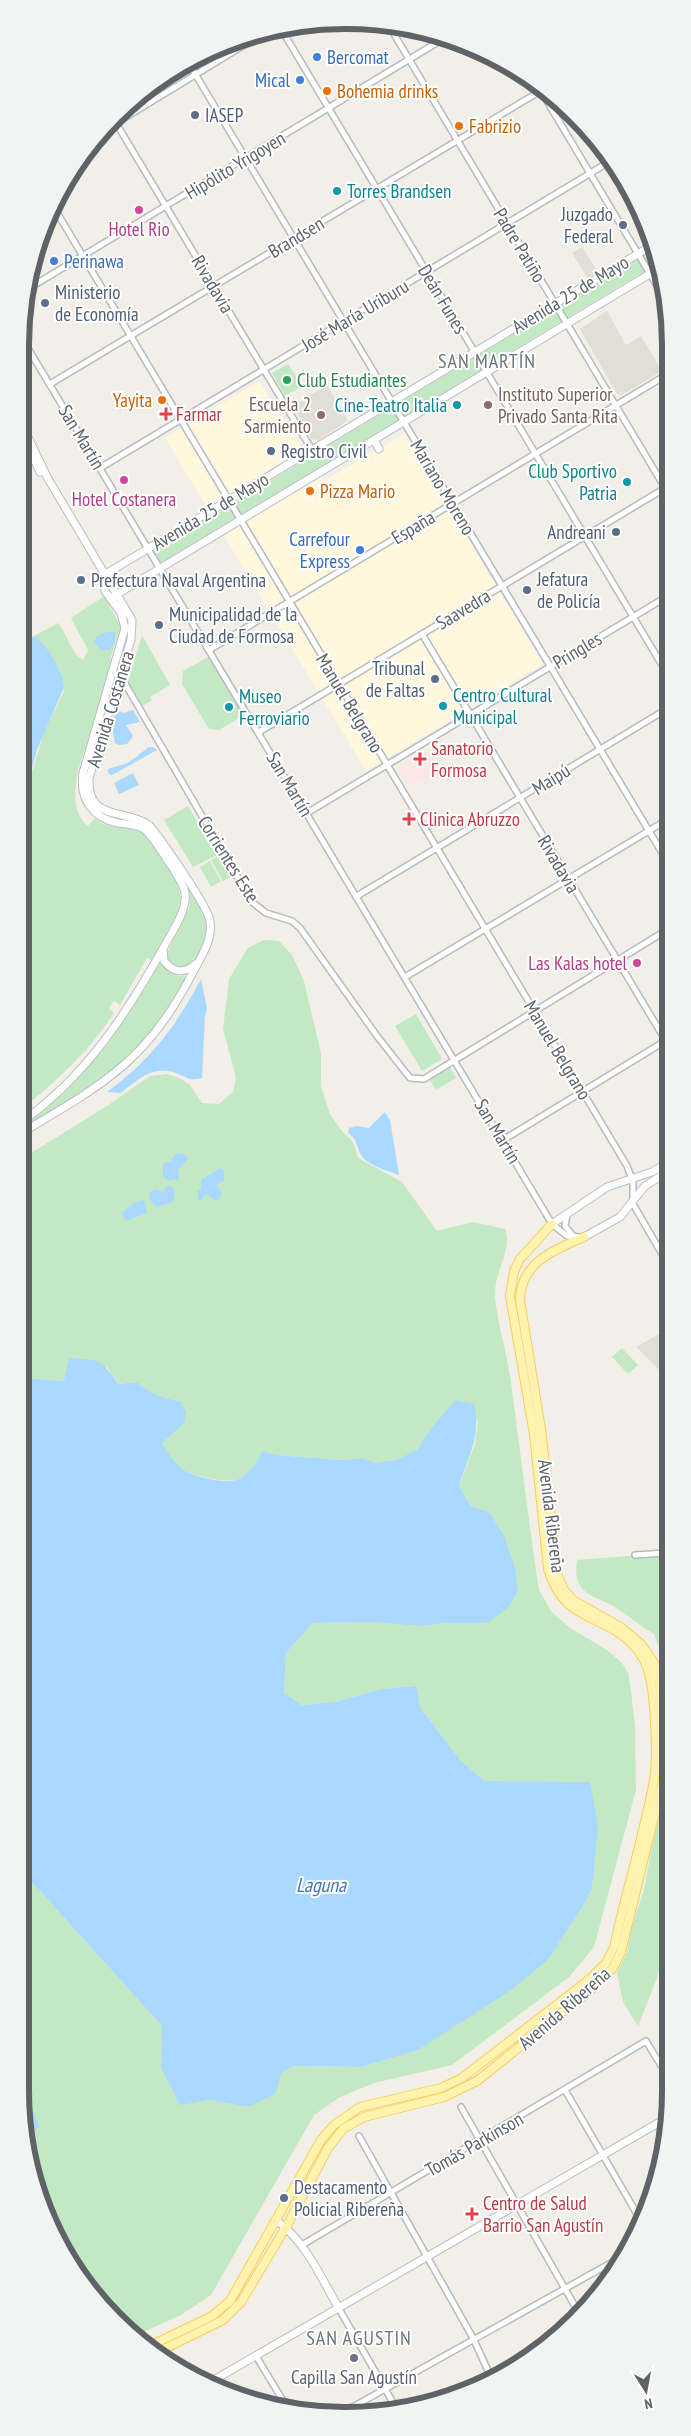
<svg xmlns="http://www.w3.org/2000/svg" width="691" height="2436" font-family="'PT Sans Narrow',sans-serif">
	<rect width="100%" height="100%" fill="#f1efe7"/>
	<path fill="#fff8df" d="M259,381L324,481L404,434L543,664L366,771L165,438Z"/>
	<g fill="#e1ded5">
		<path d="M582,247L598,272L587,278L572,253Z"/>
		<path d="M607,311L626,345L641,336L662,371L622,395L617,394L580,329Z"/>
		<path d="M327,385L348,420L319,440L310,439V435L293,406Z"/>
		<path d="M666,1330V1377L636,1347Z"/>
	</g>
	<path fill="#fde7e5" d="M426,751L438,771L411,787L399,767Z"/>
	<g fill="#c3e9c4">
		<path d="M652,250L657,264L159,564L152,552Z"/>
		<path d="M288,364L302,386L285,396L272,373Z"/>
		<path d="M104,596L121,627L111,656L110,669L78,771C74,789 72,814 88,826L95,818C110,833 131,822 147,836C156,850 178,877 180,893C183,912 161,944 152,961L147,958L120,1005L114,1001L109,1008L114,1013C87,1053 60,1078 23,1108L24,797L45,730L64,691L42,644L34,636L58,623C67,633 71,654 83,660L88,650L71,618Z"/>
		<path d="M142,635L170,685L150,697L152,700L142,706L128,682Z"/>
		<path d="M212,655L247,713L219,730L209,729L182,684L183,671Z"/>
		<path d="M188,806L217,855L193,867L164,820Z"/>
		<path d="M221,855L233,876L223,881L211,860Z"/>
		<path d="M210,861L221,881L211,887L200,867Z"/>
		<path d="M189,890C196,900 204,909 206,921C209,933 204,952 196,961C188,972 169,969 166,955L190,906Z"/>
		<path d="M264,940L279,941L292,955L304,981L321,1053V1086L330,1114L341,1130L353,1142L358,1158L402,1182L437,1231L473,1222L505,1229C513,1251 493,1272 495,1298C498,1324 506,1350 510,1376C520,1447 528,1519 539,1590L551,1611L570,1628L607,1650L622,1663L628,1673L631,1691L635,1727L636,1790L594,1947L569,1977L452,2065L374,2083L340,2097L314,2115L211,2295L181,2315L139,2334L101,2305L45,2215L20,2090L21,1870L162,2026L161,2068L180,2104L209,2100L248,2107L281,2074L293,2066L360,2067L418,2050L548,1960L582,1908L592,1889L593,1866L523,1782L485,1781L461,1761L420,1707L415,1686L382,1689L335,1702L302,1705L284,1693L286,1653L313,1623L369,1622L419,1626L446,1623L508,1608L518,1592L516,1571L489,1512L471,1506L459,1486L475,1444L478,1421L455,1400L432,1427L417,1451L398,1459L376,1463L363,1458L342,1460L276,1455L262,1452C257,1462 251,1473 240,1478C228,1485 195,1476 184,1470C175,1464 167,1451 161,1442L171,1433L180,1401C163,1398 149,1394 137,1382L118,1384L107,1367L64,1381L22,1378L23,1158L107,1106L150,1076L167,1074L181,1079L190,1085L202,1103L219,1104L233,1092L236,1077L223,1029L229,979L248,948Z"/>
		<path d="M160,962L175,975L188,977L148,1039L96,1085L23,1129V1126C85,1078 123,1030 160,962Z"/>
		<path d="M416,1014L442,1059L422,1071L395,1026Z"/>
		<path d="M450,1067L456,1078L436,1090L429,1079Z"/>
		<path d="M622,1348L638,1365L628,1374L612,1357Z"/>
		<path d="M666,1553V1686L663,1659L654,1634C640,1626 628,1615 615,1607C592,1594 572,1595 577,1560Z"/>
		<path d="M665,1799V1941L657,1978L638,2026L623,2002L617,1973L627,1953L632,1926L644,1890L654,1836Z"/>
	</g>
	<g fill="#aad8ff">
		<path d="M25,529L32,586L25,590Z"/>
		<path d="M110,631L115,633V643L110,650H101L94,642L97,636Z"/>
		<path d="M34,636C48,646 62,670 64,687L37,750L24,797L25,642Z"/>
		<path d="M133,710L140,722L126,725L133,736L127,744L119,745L115,743L112,727L115,713L120,711L123,713Z"/>
		<path d="M149,747H153L157,750L112,775L108,773V769L128,763Z"/>
		<path d="M133,773L139,785L119,794L114,783Z"/>
		<path d="M201,979L207,1009L205,1016L202,1078C188,1081 189,1078 176,1073C153,1064 138,1080 120,1093L107,1092C152,1059 175,1027 201,979Z"/>
		<path d="M385,1112L390,1120L399,1175C387,1170 366,1166 360,1153C356,1144 357,1139 348,1133L349,1128L357,1126L369,1128Z"/>
		<path d="M181,1153L186,1155L188,1159L179,1169V1179L169,1181L163,1176V1164L171,1161L175,1154Z"/>
		<path d="M220,1168L224,1170V1181L217,1184L222,1193L219,1199L215,1200L206,1194L199,1202L197,1190L201,1189V1180Z"/>
		<path d="M170,1185L175,1190L173,1202L156,1207L150,1200L149,1193L155,1189L165,1193L164,1189Z"/>
		<path d="M144,1200L147,1213L126,1221L122,1213L132,1204Z"/>
		<path d="M69,1358C98,1359 102,1359 118,1384L137,1382C149,1394 163,1398 180,1401L186,1412L184,1423L162,1443C167,1451 175,1464 184,1470C196,1477 227,1486 240,1478C251,1472 257,1462 262,1451L276,1455L342,1460L363,1458L376,1463L398,1459L417,1450L432,1427L455,1400L474,1404C482,1437 468,1456 459,1486L471,1506L489,1512L504,1536L516,1571L518,1592L508,1608L487,1623H446L419,1626L369,1622L313,1623L286,1653L284,1693L302,1705L335,1702L382,1689L416,1686L420,1707L461,1761L485,1781L590,1782L598,1826L592,1889L582,1908L548,1960L511,1990L418,2050L361,2067L293,2066L281,2074L275,2094L248,2107L209,2100L180,2105L161,2068L162,2026L21,1870L22,1378L64,1381Z"/>
		<path d="M21,2098L31,2105L39,2126L30,2139Z"/>
	</g>
	<g fill="none" stroke-linecap="round" stroke-linejoin="round">
		<defs>
			<g id="street">
				<path d="M388,24L668,493"/>
				<path d="M280,27L668,675"/>
				<path d="M188,62L667,861"/>
				<path d="M538,86L668,304"/>
				<path d="M113,118L312,450"/>
				<path d="M103,131L269,30"/>
				<path d="M53,206L627,1166L633,1182V1204L666,1261"/>
				<path d="M26,290L443,39"/>
				<path d="M26,345L552,1224L567,1236L580,1237"/>
				<path d="M50,384L542,90"/>
				<path d="M100,468L609,162"/>
				<path d="M422,634L667,1043"/>
				<path d="M209,650L668,374"/>
				<path d="M113,673L120,675L252,902L266,913L292,921L300,928L377,1036L410,1078L424,1079L667,930"/>
				<path d="M259,732L667,487"/>
				<path d="M307,813L668,596"/>
				<path d="M357,896L667,709"/>
				<path d="M405,977L667,820"/>
				<path d="M503,1140L667,1040"/>
				<path d="M567,1214L565,1226L574,1237"/>
				<path d="M635,1555L666,1553"/>
				<path d="M565,2090L640,2219"/>
				<path d="M461,2107L580,2315"/>
				<path d="M359,2136L473,2338L490,2375"/>
				<path d="M302,2245L646,2041L665,2072"/>
				<path d="M338,2307L396,2408"/>
				<path d="M256,2356L288,2409"/>
				<path d="M342,2413L627,2254"/>
			</g>
			<g id="secondary">
				<path d="M374,440L379,449"/>
				<path d="M29,448L40,472"/>
				<path d="M104,575L651,246"/>
				<path d="M114,596L658,269"/>
				<path d="M163,950L164,961C174,973 184,974 196,964"/>
				<path d="M23,1121C88,1074 127,1013 165,945C173,930 190,907 184,889C181,879 152,835 144,829C136,824 127,824 118,823C93,818 79,799 83,773L125,628L121,613L105,591L101,579L104,575"/>
				<path d="M23,1132C104,1084 148,1060 192,974C201,957 213,940 210,921C208,906 160,838 149,825C124,808 87,822 89,778L131,640L132,620L47,477L26,433"/>
				<path d="M552,1224L607,1187L652,1172L667,1163"/>
				<path d="M584,1237L620,1217L645,1186L667,1172"/>
				<path d="M276,2220C305,2241 321,2277 338,2307"/>
				<path d="M207,2384L665,2119"/>
			</g>
			<g id="primary">
				<path d="M152,2345L212,2316L230,2301L321,2140L334,2125L360,2107L441,2088L462,2078L590,1979L606,1963L614,1947C626,1892 644,1835 654,1780C658,1760 655,1694 649,1674C647,1664 642,1655 635,1647C604,1612 565,1625 548,1569L534,1434L510,1296L514,1271L520,1259L552,1224"/>
				<path d="M160,2351L223,2320L241,2302L286,2227L328,2148L343,2129L364,2117L444,2097L477,2081L592,1989L613,1968L621,1952L663,1780L660,1685L654,1663L641,1644L622,1628L573,1600L564,1590L558,1577L541,1429L520,1300C521,1262 554,1250 584,1237"/>
			</g>
		</defs>
		<use href="#street" stroke="#b7babe" stroke-width="8"/>
		<use href="#secondary" stroke="#babec3" stroke-width="9"/>
		<use href="#primary" stroke="#f7ce5a" stroke-width="10"/>
		<use href="#street" stroke="#fff" stroke-width="5"/>
		<use href="#secondary" stroke="#fff" stroke-width="7"/>
		<use href="#primary" stroke="#fff3af" stroke-width="8"/>
	</g>
	<g fill="#3f7fe0" stroke="#fff" stroke-width="2">
		<circle cx="317" cy="57" r="5"/>
		<circle cx="300" cy="80" r="5"/>
		<circle cx="54" cy="261" r="5"/>
		<circle cx="360" cy="550" r="5"/>
	</g>
	<g fill="#e8710a" stroke="#fff" stroke-width="2">
		<circle cx="327" cy="91" r="5"/>
		<circle cx="459" cy="126" r="5"/>
		<circle cx="162" cy="400" r="5"/>
		<circle cx="310" cy="491" r="5"/>
	</g>
	<g fill="#5c6f8a" stroke="#fff" stroke-width="2">
		<circle cx="195" cy="115" r="5"/>
		<circle cx="623" cy="225" r="5"/>
		<circle cx="45" cy="303" r="5"/>
		<circle cx="271" cy="451" r="5"/>
		<circle cx="616" cy="532" r="5"/>
		<circle cx="81" cy="580" r="5"/>
		<circle cx="527" cy="590" r="5"/>
		<circle cx="159" cy="625" r="5"/>
		<circle cx="435" cy="679" r="5"/>
		<circle cx="284" cy="2198" r="5"/>
	</g>
	<g fill="#0f9aa8" stroke="#fff" stroke-width="2">
		<circle cx="337" cy="191" r="5"/>
		<circle cx="457" cy="405" r="5"/>
		<circle cx="627" cy="482" r="5"/>
		<circle cx="443" cy="706" r="5"/>
		<circle cx="229" cy="707" r="5"/>
	</g>
	<g fill="#d1479c" stroke="#fff" stroke-width="2">
		<circle cx="139" cy="210" r="5"/>
		<circle cx="124" cy="480" r="5"/>
		<circle cx="637" cy="963" r="5"/>
	</g>
	<circle fill="#2e9e5b" stroke="#fff" stroke-width="2" cx="287" cy="380" r="5"/>
	<g fill="#8d6e63" stroke="#fff" stroke-width="2">
		<circle cx="488" cy="405" r="5"/>
		<circle cx="321" cy="415" r="5"/>
	</g>
	<g fill="#e0444e" stroke="#fff" stroke-width="2">
		<path d="M163.5 406.5h5v5h5v5h-5v5h-5v-5h-5v-5h5z"/>
		<path d="M417.5 751.5h5v5h5v5h-5v5h-5v-5h-5v-5h5z"/>
		<path d="M406.5 811.5h5v5h5v5h-5v5h-5v-5h-5v-5h5z"/>
		<path d="M469.5 2206.5h5v5h5v5h-5v5h-5v-5h-5v-5h5z"/>
	</g>
	<circle fill="#6b7280" stroke="#fff" stroke-width="2" cx="354" cy="2358" r="5"/>
	<g text-anchor="middle" stroke-width="4" stroke-linejoin="round" paint-order="stroke">
		<g font-size="19" fill="#366cbe" stroke="#fff" text-anchor="start">
			<text x="327" y="64">Bercomat</text>
			<text x="290" y="87" text-anchor="end">Mical</text>
			<text x="64" y="268">Perinawa</text>
			<text x="350" y="546" text-anchor="end">Carrefour<tspan x="350" dy="22">Express</tspan></text>
		</g>
		<g font-size="19" fill="#c56008" stroke="#fff" text-anchor="start">
			<text x="337" y="98">Bohemia drinks</text>
			<text x="469" y="133">Fabrizio</text>
			<text x="152" y="407" text-anchor="end">Yayita</text>
			<text x="320" y="498">Pizza Mario</text>
		</g>
		<g font-size="19" fill="#4e5e75" stroke="#fff" text-anchor="start">
			<text x="205" y="122">IASEP</text>
			<text x="613" y="221" text-anchor="end">Juzgado<tspan x="613" dy="22">Federal</tspan></text>
			<text x="55" y="299">Ministerio<tspan x="55" dy="22">de Economía</tspan></text>
			<text x="281" y="458">Registro Civil</text>
			<text x="606" y="539" text-anchor="end">Andreani</text>
			<text x="537" y="586">Jefatura<tspan x="537" dy="22">de Policía</tspan></text>
			<text x="91" y="587">Prefectura Naval Argentina</text>
			<text x="169" y="621">Municipalidad de la<tspan x="169" dy="22">Ciudad de Formosa</tspan></text>
			<text x="425" y="675" text-anchor="end">Tribunal<tspan x="425" dy="22">de Faltas</tspan></text>
			<text x="294" y="2194">Destacamento<tspan x="294" dy="22">Policial Ribereña</tspan></text>
		</g>
		<g font-size="19" fill="#5e6368" stroke="#fff">
			<text transform="translate(235 165) rotate(-31)" y="7">Hipólito Yrigoyen</text>
			<text transform="translate(296 237) rotate(-31)" y="7">Brandsen</text>
			<text transform="translate(520 245) rotate(59)" y="7">Padre Patiño</text>
			<text transform="translate(213 284) rotate(59)" y="7">Rivadavia</text>
			<text transform="translate(570 294) rotate(-31)" y="7">Avenida 25 de Mayo</text>
			<text transform="translate(443 299) rotate(59)" y="7">Deán Funes</text>
			<text transform="translate(355 315) rotate(-31)" y="7">José María Uriburu</text>
			<text transform="translate(82 437) rotate(59)" y="7">San Martín</text>
			<text transform="translate(443 487) rotate(59)" y="7">Mariano Moreno</text>
			<text transform="translate(210 511) rotate(-31)" y="7">Avenida 25 de Mayo</text>
			<text transform="translate(413 527) rotate(-31)" y="7">España</text>
			<text transform="translate(463 609) rotate(-31)" y="7">Saavedra</text>
			<text transform="translate(577 650) rotate(-31)" y="7">Pringles</text>
			<text transform="translate(350 703) rotate(59)" y="7">Manuel Belgrano</text>
			<text transform="translate(110 709) rotate(-73)" y="7">Avenida Costanera</text>
			<text transform="translate(551 779) rotate(-32)" y="7">Maipú</text>
			<text transform="translate(290 784) rotate(59)" y="7">San Martín</text>
			<text transform="translate(229 859) rotate(58)" y="7">Corrientes Este</text>
			<text transform="translate(559 864) rotate(59)" y="7">Rivadavia</text>
			<text transform="translate(558 1050) rotate(59)" y="7">Manuel Belgrano</text>
			<text transform="translate(498 1131) rotate(59)" y="7">San Martín</text>
			<text transform="translate(552 1516) rotate(83)" y="7">Avenida Ribereña</text>
			<text transform="translate(564 2008) rotate(-41)" y="7">Avenida Ribereña</text>
			<text transform="translate(474 2144) rotate(-30)" y="7">Tomás Parkinson</text>
		</g>
		<g font-size="19" fill="#0d838f" stroke="#fff" text-anchor="start">
			<text x="347" y="198">Torres Brandsen</text>
			<text x="447" y="412" text-anchor="end">Cine-Teatro Italia</text>
			<text x="617" y="478" text-anchor="end">Club Sportivo<tspan x="617" dy="22">Patria</tspan></text>
			<text x="453" y="702">Centro Cultural<tspan x="453" dy="22">Municipal</tspan></text>
			<text x="239" y="703">Museo<tspan x="239" dy="22">Ferroviario</tspan></text>
		</g>
		<g font-size="19" fill="#b23c85" stroke="#fff">
			<text x="139" y="236">Hotel Rio</text>
			<text x="124" y="506">Hotel Costanera</text>
			<text x="627" y="970" text-anchor="end">Las Kalas hotel</text>
		</g>
		<g font-size="19" fill="#27864d" stroke="#fff" text-anchor="start">
			<text x="297" y="387">Club Estudiantes</text>
		</g>
		<g font-size="19" fill="#785e54" stroke="#fff" text-anchor="start">
			<text x="498" y="401">Instituto Superior<tspan x="498" dy="22">Privado Santa Rita</tspan></text>
			<text x="311" y="411" text-anchor="end">Escuela 2<tspan x="311" dy="22">Sarmiento</tspan></text>
		</g>
		<g font-size="19" fill="#be3a42" stroke="#fff" text-anchor="start">
			<text x="176" y="421">Farmar</text>
			<text x="431" y="755">Sanatorio<tspan x="431" dy="22">Formosa</tspan></text>
			<text x="420" y="826">Clinica Abruzzo</text>
			<text x="483" y="2210">Centro de Salud<tspan x="483" dy="22">Barrio San Agustín</tspan></text>
		</g>
		<g font-size="19" fill="#5b616d" stroke="#fff">
			<text x="354" y="2384">Capilla San Agustín</text>
		</g>
		<g font-size="20" letter-spacing="1" fill="#6f757a" stroke="#fff">
			<text x="487" y="368">SAN MARTÍN</text>
			<text x="359" y="2345">SAN AGUSTIN</text>
		</g>
		<g font-size="20" font-style="italic" fill="#4078b7" stroke="#fff">
			<text x="321" y="1892">Laguna</text>
		</g>
	</g>
	<path d="M0 0H691V2436H0ZM345 29H346A316 316 0 0 1 662 345V2091A316 316 0 0 1 346 2407H345A316 316 0 0 1 29 2091V345A316 316 0 0 1 345 29Z" fill="#f2f3f3" fill-rule="evenodd"/>
	<path fill="none" stroke="#5e6368" stroke-width="6" d="M345 29H346A316 316 0 0 1 662 345V2091A316 316 0 0 1 346 2407H345A316 316 0 0 1 29 2091V345A316 316 0 0 1 345 29Z"/>
	<g transform="translate(646 2391) rotate(169)" stroke="#ffffff" stroke-width="4" paint-order="stroke">
	<path d="M0-4L9 19L0 12L-9 19Z" fill="#5e6368"/>
	<text y="-8" font-size="14" font-weight="bold" text-anchor="middle" fill="#5e6368">N</text>
	</g>
</svg>
